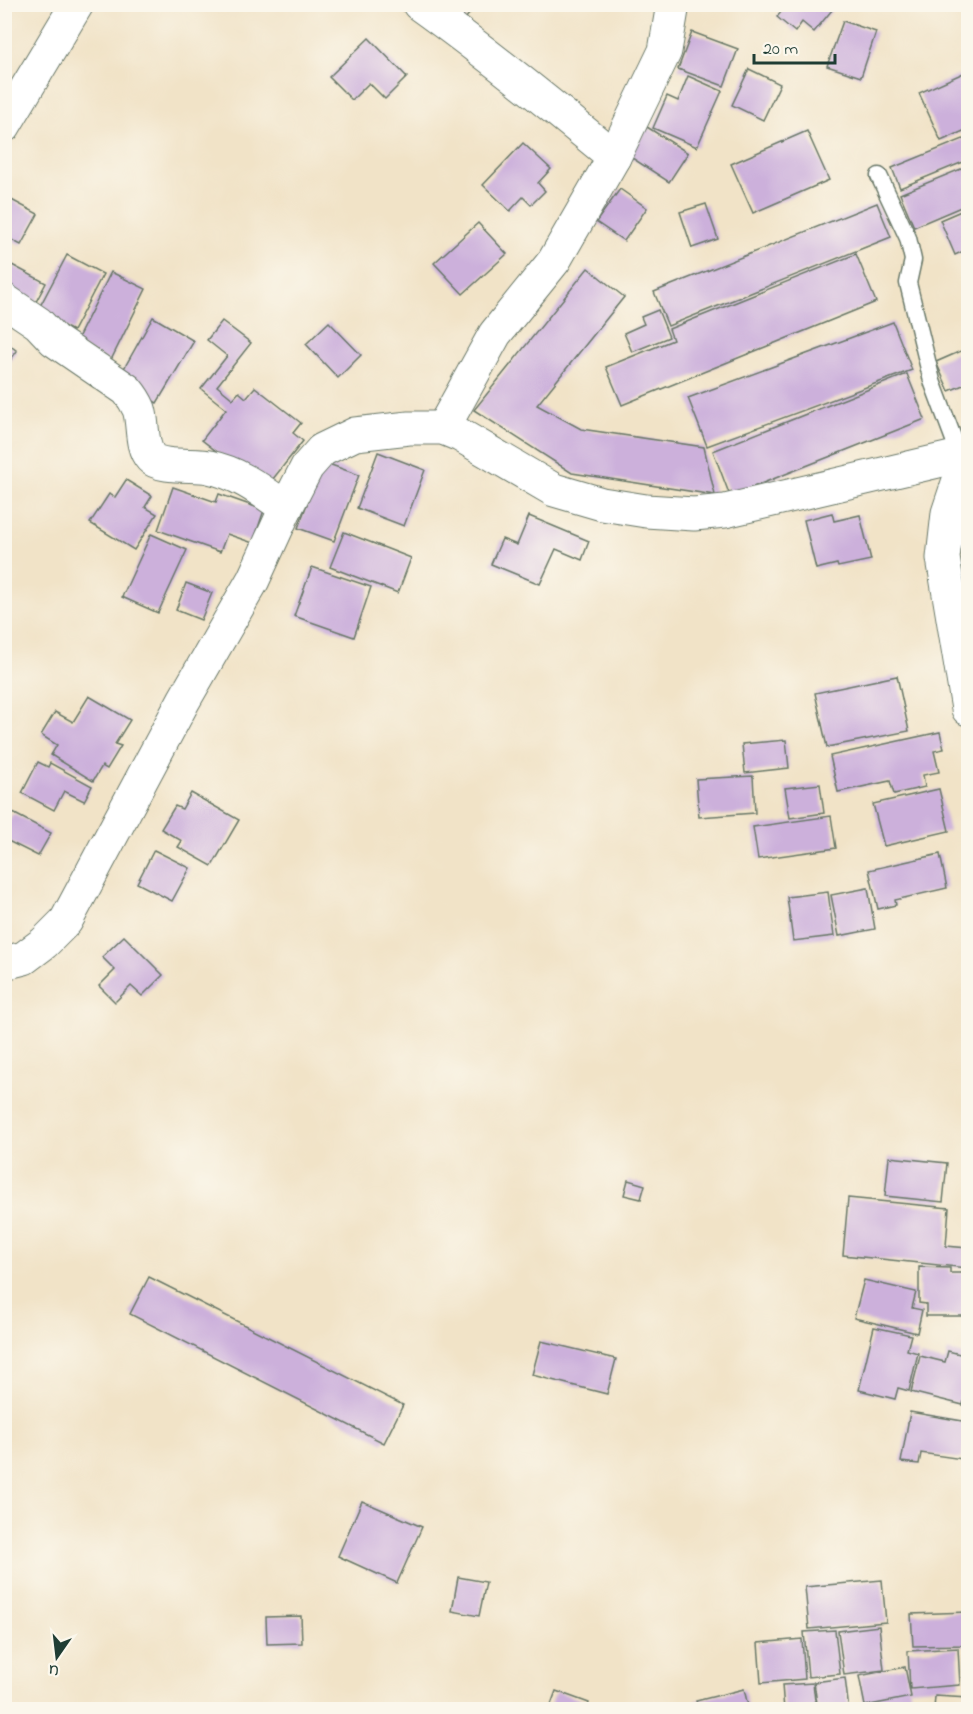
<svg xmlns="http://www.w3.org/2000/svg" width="973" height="1714" font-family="'Indie Flower',sans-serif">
	<rect width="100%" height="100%" fill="#fbf7ec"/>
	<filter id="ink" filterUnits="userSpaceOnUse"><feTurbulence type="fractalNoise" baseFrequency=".0167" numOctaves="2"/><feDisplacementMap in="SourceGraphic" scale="12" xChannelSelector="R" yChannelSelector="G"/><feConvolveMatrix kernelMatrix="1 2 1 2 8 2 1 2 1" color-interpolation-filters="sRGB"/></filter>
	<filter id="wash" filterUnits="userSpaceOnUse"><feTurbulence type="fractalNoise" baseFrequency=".008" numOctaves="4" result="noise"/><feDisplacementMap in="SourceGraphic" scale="24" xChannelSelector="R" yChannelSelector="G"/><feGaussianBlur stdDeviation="1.35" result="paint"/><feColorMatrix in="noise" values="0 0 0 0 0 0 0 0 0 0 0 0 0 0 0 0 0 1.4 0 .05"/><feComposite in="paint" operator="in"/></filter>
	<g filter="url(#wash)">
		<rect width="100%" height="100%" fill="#f1e3c7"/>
		<g id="blocks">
			<g fill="#ccb0db">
				<path d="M438,4H477L462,23Z"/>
				<path d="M783,4H837L814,32L802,22L795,32L777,17L786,6Z"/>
				<path d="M843,21L876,32L861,77L827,66Z"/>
				<path d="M692,32L738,49L724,86L678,69Z"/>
				<path d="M369,38L407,77L385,99L369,83L352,100L329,77Z"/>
				<path d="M749,69L780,84L763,120L732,105Z"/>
				<path d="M968,71V129L941,141L919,93Z"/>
				<path d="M688,76L722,91L697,147L653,128L667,96L678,101Z"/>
				<path d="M647,127L688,153L669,182L629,156Z"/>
				<path d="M807,131L829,180L753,213L731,164Z"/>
				<path d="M968,137V160L900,188L892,168Z"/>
				<path d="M523,143L551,169L538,183L545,191L531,205L523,197L510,211L483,185Z"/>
				<path d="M968,166V204L914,227L900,194Z"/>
				<path d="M620,189L647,208L624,241L596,222Z"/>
				<path d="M4,196L38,214L21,245L4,236Z"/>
				<path d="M877,203L891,237L668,326L654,292Z"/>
				<path d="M706,204L718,239L692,248L680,212Z"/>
				<path d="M968,208V249L955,255L940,220Z"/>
				<path d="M478,223L507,254L463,294L434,263Z"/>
				<path d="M856,254L876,302L622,405L606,367L673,340L669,329Z"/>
				<path d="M67,255L103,274L73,331L37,312Z"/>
				<path d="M12,265L46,283L31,311L4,296V279Z"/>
				<path d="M588,268L624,297L537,405L581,429L704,447L715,495L572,473L474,410Z"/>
				<path d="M111,272L146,289L110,362L75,344Z"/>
				<path d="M658,310L669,337L632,352L624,333L644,324L641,317Z"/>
				<path d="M153,317L194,341L157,403L117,381Z"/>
				<path d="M222,321L251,343L217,386L233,399L239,392L246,398L255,387L301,423L293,433L303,441L265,489L202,440L226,409L201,389L227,356L207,340Z"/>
				<path d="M329,322L361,355L338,378L306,344Z"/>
				<path d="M893,322L912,370L707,446L688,398Z"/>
				<path d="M4,341L17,351L4,369Z"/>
				<path d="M968,348V383L949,391L936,362Z"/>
				<path d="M907,374L925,419L730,496L713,451Z"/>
				<path d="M378,452L425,470L404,526L357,508Z"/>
				<path d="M323,462L359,475L334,541L298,528Z"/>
				<path d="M126,480L152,496L145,507L157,514L134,550L90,523L109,494L115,497Z"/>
				<path d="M173,487L216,502L219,494L264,510L253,543L227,534L220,552L158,530Z"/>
				<path d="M832,513L834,521L860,515L871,560L838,567L837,564L816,569L804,520Z"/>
				<path d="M529,516L589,541L582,560L556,549L540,584L491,564L502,539L517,545Z"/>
				<path d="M344,532L411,558L398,593L330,567Z"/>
				<path d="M151,534L187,550L158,613L122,597Z"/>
				<path d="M312,567L371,587L354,637L294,616Z"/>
				<path d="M186,583L212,593L201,620L176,610Z"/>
				<path d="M897,676L909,731L827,747L815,693Z"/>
				<path d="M89,696L130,720L115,744L121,746L107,769L102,766L93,781L51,755L57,745L41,735L55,712L73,722Z"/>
				<path d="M940,732L944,749L934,751L939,772L923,775L925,787L894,794L890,781L838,792L830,756Z"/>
				<path d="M786,740L789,768L745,773L742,744Z"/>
				<path d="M38,762L48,767L50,763L92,786L84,801L64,791L54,810L22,793Z"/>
				<path d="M753,776L755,813L699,817L696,779Z"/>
				<path d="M820,784L824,813L790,818L785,788Z"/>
				<path d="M939,789L949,831L884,846L873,804Z"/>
				<path d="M191,793L239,820L212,866L178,847L182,841L161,829L175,806L182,809Z"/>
				<path d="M13,813L51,833L38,856L4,839V830Z"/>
				<path d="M831,816L836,848L758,859L753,827Z"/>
				<path d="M154,850L190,868L172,901L137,883Z"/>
				<path d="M940,854L947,888L895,900L896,905L878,909L869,870Z"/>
				<path d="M868,888L875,929L839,936L831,895Z"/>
				<path d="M828,892L834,936L793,941L787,897Z"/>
				<path d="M124,936L163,975L142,996L131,986L115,1002L99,986L115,970L102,957Z"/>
				<path d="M889,1157L947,1163L943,1202L885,1196Z"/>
				<path d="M628,1180L645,1185L641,1199L624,1195Z"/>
				<path d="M848,1198L949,1208L946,1246L968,1248L967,1268L843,1255Z"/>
				<path d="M919,1267L950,1268V1273H968V1316H926V1304L919,1303Z"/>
				<path d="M149,1277L403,1405L384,1443L130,1314Z"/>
				<path d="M864,1280L916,1292L912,1308L922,1310L917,1333L854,1318Z"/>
				<path d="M874,1327L911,1335L907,1350L918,1353L909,1391L898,1388L895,1399L859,1390Z"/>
				<path d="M541,1341L616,1359L607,1394L532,1375Z"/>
				<path d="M948,1351L968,1356V1383L963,1405L911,1392L920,1356L945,1362Z"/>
				<path d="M910,1412L968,1422V1446L964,1445L962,1459L921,1453L919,1464L901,1462Z"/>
				<path d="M362,1501L422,1527L397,1583L338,1556Z"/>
				<path d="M458,1577L486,1582L479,1616L452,1611Z"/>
				<path d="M882,1580L886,1622L809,1629L805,1587Z"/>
				<path d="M968,1612V1645L913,1646L911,1614Z"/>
				<path d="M301,1616L302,1643L267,1644L266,1617Z"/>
				<path d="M879,1626L884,1670L844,1675L838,1631Z"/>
				<path d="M835,1630L840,1674L808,1677L804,1632Z"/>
				<path d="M802,1639L805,1679L761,1683L758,1643Z"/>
				<path d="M958,1648L960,1685L910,1689L908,1651Z"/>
				<path d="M905,1667L911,1697L865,1706L859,1676Z"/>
				<path d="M845,1678L849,1710H818L814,1682Z"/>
				<path d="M813,1683L816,1710H784L782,1685Z"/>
				<path d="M744,1689L749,1710H699L696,1701Z"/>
				<path d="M556,1691L589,1703L587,1710H549Z"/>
				<path d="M935,1696L968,1698V1710H934Z"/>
			</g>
		</g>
	</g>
	<g filter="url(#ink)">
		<use href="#blocks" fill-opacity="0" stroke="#687767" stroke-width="1.5"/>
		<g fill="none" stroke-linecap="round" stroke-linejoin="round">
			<defs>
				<path id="service" d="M879,176L908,238L913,260L908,283L932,381L960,456"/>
				<g id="minor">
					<path d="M419,4C486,52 550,104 614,157"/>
					<path d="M4,126L77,4"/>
					<path d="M4,300L38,323L54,340L127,390C132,396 136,402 139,409C144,424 140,446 151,458C160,468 196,464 209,467C239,473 262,491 286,508"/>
					<path d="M443,428L495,334L554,261L614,157L665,51L673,4"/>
					<path d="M968,470L958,483L948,513L943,558L968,709"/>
					<path d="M4,963L24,958L44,943L66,921L184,700L253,580L286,508L307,467L322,450L355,434L409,428H443L460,435L554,490L602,504L646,511L694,514L725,511L968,454"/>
				</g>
			</defs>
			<use href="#service" stroke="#687767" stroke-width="19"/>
			<use href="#minor" stroke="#687767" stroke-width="35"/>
			<use href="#service" stroke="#fff" stroke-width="16"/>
			<use href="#minor" stroke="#fff" stroke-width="33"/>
		</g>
	</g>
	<rect width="973" height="1714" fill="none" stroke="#fbf7ec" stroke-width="24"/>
	<g transform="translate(57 1657) rotate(194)" stroke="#fbf7ec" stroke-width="4.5" paint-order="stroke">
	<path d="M0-4.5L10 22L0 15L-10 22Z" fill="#1f3d34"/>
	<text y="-9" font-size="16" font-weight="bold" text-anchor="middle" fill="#1f3d34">U</text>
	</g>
	<path d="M754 54v9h81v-9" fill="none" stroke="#1f3d34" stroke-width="3"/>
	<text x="763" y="54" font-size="18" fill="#1f3d34" stroke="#fbf7ec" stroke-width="4.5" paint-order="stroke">20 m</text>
</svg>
